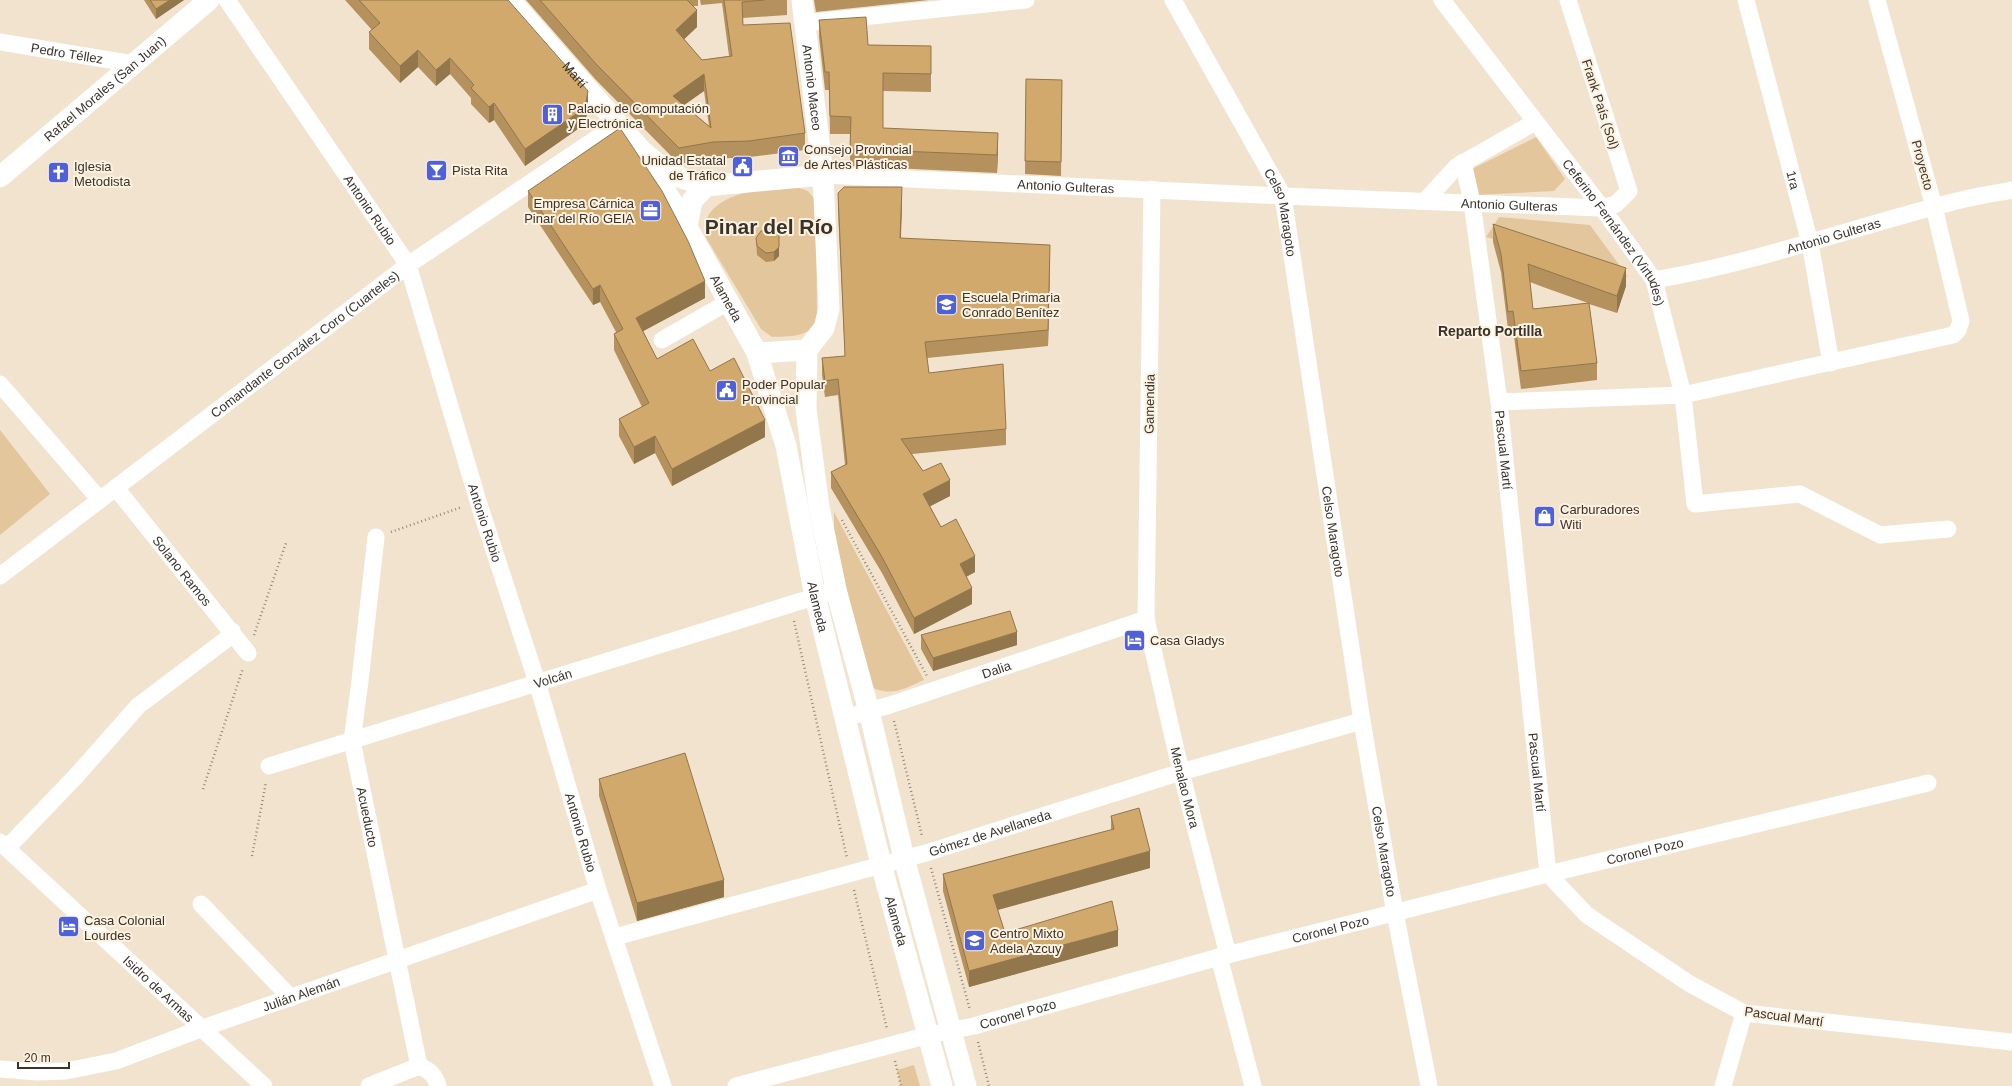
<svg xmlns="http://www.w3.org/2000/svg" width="2012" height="1086" font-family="Arial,sans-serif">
	<rect width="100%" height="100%" fill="#f2e3ce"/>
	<g fill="#e3c69c">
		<path d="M1536,137L1565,179L1554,191L1474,195L1470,170Z"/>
		<path d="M794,186L808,191L816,201L817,324C803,338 790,336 772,337L761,329L705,236C706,230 705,223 707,218C721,190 767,189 794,186Z"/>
		<path d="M1499,217L1590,225L1628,277L1486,237Z"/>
		<path d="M0,430L50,494L0,535Z"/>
		<path d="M834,512L924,680C901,690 892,697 868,686L834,530Z"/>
		<path d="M914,1065L920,1086H901L897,1070Z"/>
	</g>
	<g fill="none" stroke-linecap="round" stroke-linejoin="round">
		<g stroke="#93887a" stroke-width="2.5" stroke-dasharray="1 3" stroke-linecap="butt">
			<path d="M842,520L927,676"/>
			<path d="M391,532L462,507"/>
			<path d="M794,621L847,858"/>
			<path d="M254,635L286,543"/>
			<path d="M894,721L922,836"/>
			<path d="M203,789L243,668"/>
			<path d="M252,856L266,782"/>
			<path d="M931,868L970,1010"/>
			<path d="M854,890L887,1029"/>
			<path d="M978,1042L989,1086"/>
			<path d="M895,1061L901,1086"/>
		</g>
		<g stroke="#fff" stroke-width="17">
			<path id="s1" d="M227,0L408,265L478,501L537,682L598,890L663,1086"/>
			<path id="s2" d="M1173,0L1283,196L1362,721L1395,913L1429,1086"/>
			<path id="s3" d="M1442,0L1602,208L1654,280L1683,395L1695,504L1800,494L1880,535L1948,529"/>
			<path id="s4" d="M1746,0L1810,243L1831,363"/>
			<path d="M804,23L1026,0"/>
			<path id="s5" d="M0,42L134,64"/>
			<path id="s6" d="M1463,162L1472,202L1499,402L1548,874L1587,915L1690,984L1744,1013L2012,1042"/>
			<path id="s7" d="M823,175L1283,196L1602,208L1616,204L1629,191L1568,0"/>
			<path id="s8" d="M1152,189L1146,619L1181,772L1228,955"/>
			<path d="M1426,200L1456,167L1535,122"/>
			<path id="s9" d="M1654,280C1755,263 1851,228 1949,203C1970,197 1991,194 2012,190"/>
			<path d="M662,340L728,302"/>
			<path d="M0,384L100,500"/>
			<path d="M1499,402L1683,395L1953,335L1958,330L1961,321L1934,207L1877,0"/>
			<path id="s10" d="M116,488L248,653"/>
			<path id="s11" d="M376,537L360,681L352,741L419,1066C429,1070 435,1075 438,1086"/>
			<path id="s12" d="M0,576L408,265L618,124"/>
			<path id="s13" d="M845,718L890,705L1146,619"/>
			<path id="s14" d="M269,766L827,593"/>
			<path id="s15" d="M0,842L264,1086"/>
			<path d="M7,848L77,775L138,706L228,638L232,631"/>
			<path d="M201,904L291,998"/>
			<path id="s16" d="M615,937L926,853L1181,772L1362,721"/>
			<path d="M1219,957L1253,1086"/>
			<path id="s17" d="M0,1069L37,1072L66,1071L116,1061L203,1028L598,890"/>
			<path d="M369,1086L419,1066"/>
			<path id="s18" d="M736,1086L929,1035L974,1026L1219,957L1548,874L1928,783"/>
			<path d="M1723,1086L1744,1013"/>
		</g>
		<g stroke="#fff" stroke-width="21">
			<path id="s19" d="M510,0L641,150L670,174L706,186L823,175"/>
			<path id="s20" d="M802,0L823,175L829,309L824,328L807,350L806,409L819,507L836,590L869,711L904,858L966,1086"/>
			<path id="s21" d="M641,150L687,227L757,353L786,446L815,596L881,864L942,1086"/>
			<path id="s22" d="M0,177L209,0"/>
			<path d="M687,227L692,201L706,186"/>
			<path d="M757,353L807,350"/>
		</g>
	</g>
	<g fill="#b4915d" fill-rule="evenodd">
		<path d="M144,0H184L156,19Z"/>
		<path d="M345,0H508L588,108L585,124L525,166L494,120L489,123L471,104V98L450,74L436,86L418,67L400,83L369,49V32L372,30Z"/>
		<path d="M526,0H698V6H693L697,27L684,39L702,60L729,56L722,3L701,5L700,0H787V15L743,18V25L805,133V150L749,157L713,159L679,164L596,80ZM704,91L709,126L683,105Z"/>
		<path d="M814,0H929L816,12Z"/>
		<path d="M819,20L868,45L931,46V92L883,91V128L998,150L997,173L850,166V134H830L829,90H825L819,37Z"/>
		<path d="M1026,79L1062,80L1061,176L1025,174Z"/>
		<path d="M528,191L705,298L643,331L657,359L710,371L765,437L672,486L655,453L634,464L619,436V419L642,407L614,350V334L616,332L600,302L593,305L528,207Z"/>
		<path d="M838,193L902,203L901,238L1050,261L1048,346L927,358L929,373L1006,429V445L912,454L923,471L950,496L930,506L941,527L975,572L966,577L972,604L914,634L882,573L831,488V472L845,465L838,395L825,397L822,375V358L845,356L838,210Z"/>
		<path d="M1493,224L1626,286L1617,313L1589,304L1597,363V380L1521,389L1513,329H1508L1501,272L1493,242ZM1530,282L1543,287L1588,303L1533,309Z"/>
		<path d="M756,238L779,256L774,261L766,262L757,255Z"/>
		<path d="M921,635L1017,645L933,671L921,649Z"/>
		<path d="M599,779L724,897L637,921L599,796Z"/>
		<path d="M1111,816L1150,868L998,910L1005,933L1118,946L969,987L943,891V874L1111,830Z"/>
	</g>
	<g fill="#92764c">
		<path d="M170,0H184L156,19V9Z"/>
		<path d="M697,10V27L676,47V30Z"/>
		<path d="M418,50V67L400,83V66Z"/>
		<path d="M450,58V74L436,86V70Z"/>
		<path d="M704,74V91L673,113V96Z"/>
		<path d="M588,91V108L585,124L525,166V149Z"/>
		<path d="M494,103V120L489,123V107Z"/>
		<path d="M998,133V150L997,173V155Z"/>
		<path d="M902,187V203L900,254V238Z"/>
		<path d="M1050,245V261L1048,346V330Z"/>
		<path d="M779,247V256L774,261V252Z"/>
		<path d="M1626,268V286L1617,313V296Z"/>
		<path d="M705,281V298L636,335V318Z"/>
		<path d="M600,285V302L593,305V289Z"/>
		<path d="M765,420V437L672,486V469Z"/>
		<path d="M655,436V453L634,464V447Z"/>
		<path d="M950,480V496L923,510V494Z"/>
		<path d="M975,556V572L960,580V564Z"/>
		<path d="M972,588V604L914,634V618Z"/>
		<path d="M1017,632V645L933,671V658Z"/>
		<path d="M1150,851V868L993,911V895Z"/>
		<path d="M724,880V897L637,921V903Z"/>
		<path d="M1118,930V946L969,987V971Z"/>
	</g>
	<g fill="#d1a96c" stroke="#92764c" fill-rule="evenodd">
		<path d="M150,0H170L156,9Z"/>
		<path d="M359,0H508L588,91L585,108L525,149L494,103L489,107L471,88L474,85L450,58L436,70L418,50L400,66L369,32L380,23Z"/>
		<path d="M540,0H687L697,10L676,30L702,60L732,56L724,0H764L742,2L743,25L790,23L805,133L749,141L713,142L679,148L596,64ZM704,74L711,128L673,96Z"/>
		<path d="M866,17L868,45L931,46V74L883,73V128L998,133L997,155L850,149L851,117L830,116L829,72H825L819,20Z"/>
		<path d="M1026,79L1062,80L1061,162L1025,161Z"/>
		<path d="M620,128L662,191L688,241L705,281L636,318L657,359L693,339L710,371L734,358L765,420L672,469L655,436L634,447L619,419L649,403L614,334L623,329L600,285L593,289L528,191Z"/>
		<path d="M844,187H902L900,238L1050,245L1048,330L925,342L929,373L1003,364L1006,429L901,439L923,471L941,463L950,480L923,494L941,527L956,519L975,556L960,564L972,588L914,618L882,557L831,472L847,464L838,379L825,381L822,358L845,356L838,193Z"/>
		<path d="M1493,224L1626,268L1617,296L1528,264L1533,309L1589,303L1597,363L1521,371L1513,311L1508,312L1501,254Z"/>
		<path d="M769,229L773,230L779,235V247L774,252L766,253L757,246L756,238L761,231Z"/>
		<path d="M1010,611L1017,632L933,658L921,635Z"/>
		<path d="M685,753L724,880L637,903L599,779Z"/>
		<path d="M1139,808L1150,851L993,895L1005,933L1112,901L1118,930L969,971L943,874L1114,829L1111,816Z"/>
	</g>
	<defs>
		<symbol id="building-square" viewBox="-11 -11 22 22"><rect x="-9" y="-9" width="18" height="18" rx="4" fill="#5061d7" stroke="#fdf1e0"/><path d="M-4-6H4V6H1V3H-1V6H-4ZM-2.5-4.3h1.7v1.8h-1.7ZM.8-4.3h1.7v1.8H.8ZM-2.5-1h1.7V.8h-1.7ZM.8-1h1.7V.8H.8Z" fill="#fff"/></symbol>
		<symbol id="museum-square" viewBox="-11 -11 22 22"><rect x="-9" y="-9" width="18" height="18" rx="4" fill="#5061d7" stroke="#fdf1e0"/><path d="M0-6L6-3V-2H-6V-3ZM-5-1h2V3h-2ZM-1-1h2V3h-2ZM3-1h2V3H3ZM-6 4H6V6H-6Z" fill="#fff"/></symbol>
		<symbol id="civic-square" viewBox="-11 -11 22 22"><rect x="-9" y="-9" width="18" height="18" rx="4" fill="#5061d7" stroke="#fdf1e0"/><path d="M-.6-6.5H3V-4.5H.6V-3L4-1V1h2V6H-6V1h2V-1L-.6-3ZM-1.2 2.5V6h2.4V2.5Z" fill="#fff"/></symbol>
		<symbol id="bar-square" viewBox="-11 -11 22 22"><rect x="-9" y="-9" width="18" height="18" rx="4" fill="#5061d7" stroke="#fdf1e0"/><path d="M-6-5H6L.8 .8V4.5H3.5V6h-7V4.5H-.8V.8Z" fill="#fff"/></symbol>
		<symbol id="church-square" viewBox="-11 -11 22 22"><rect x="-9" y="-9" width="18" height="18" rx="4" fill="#5061d7" stroke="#fdf1e0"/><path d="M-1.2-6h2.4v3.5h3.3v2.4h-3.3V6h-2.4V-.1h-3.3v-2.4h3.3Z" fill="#fff"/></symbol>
		<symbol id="office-square" viewBox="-11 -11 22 22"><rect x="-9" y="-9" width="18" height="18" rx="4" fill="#5061d7" stroke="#fdf1e0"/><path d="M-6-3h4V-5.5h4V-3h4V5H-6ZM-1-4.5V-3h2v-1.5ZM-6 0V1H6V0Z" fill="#fff"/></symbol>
		<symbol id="school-square" viewBox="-11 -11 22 22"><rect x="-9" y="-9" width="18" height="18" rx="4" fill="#5061d7" stroke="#fdf1e0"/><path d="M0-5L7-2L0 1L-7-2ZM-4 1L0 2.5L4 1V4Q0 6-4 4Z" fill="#fff"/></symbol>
		<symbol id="shop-square" viewBox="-11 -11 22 22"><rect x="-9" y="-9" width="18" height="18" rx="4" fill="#5061d7" stroke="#fdf1e0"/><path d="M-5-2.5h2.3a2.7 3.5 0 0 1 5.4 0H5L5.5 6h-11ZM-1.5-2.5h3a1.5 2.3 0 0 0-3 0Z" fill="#fff"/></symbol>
		<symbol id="hotel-square" viewBox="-11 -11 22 22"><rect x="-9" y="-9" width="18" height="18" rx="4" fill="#5061d7" stroke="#fdf1e0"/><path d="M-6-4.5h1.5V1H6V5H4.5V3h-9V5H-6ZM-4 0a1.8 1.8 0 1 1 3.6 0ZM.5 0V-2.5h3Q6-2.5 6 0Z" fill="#fff"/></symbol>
	</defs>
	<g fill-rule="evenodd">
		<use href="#building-square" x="540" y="102" width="25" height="25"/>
		<use href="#museum-square" x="776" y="144" width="25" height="25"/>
		<use href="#civic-square" x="730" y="154" width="25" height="25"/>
		<use href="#bar-square" x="424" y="158" width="25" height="25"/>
		<use href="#church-square" x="46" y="160" width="25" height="25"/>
		<use href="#office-square" x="638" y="198" width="25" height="25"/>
		<use href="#school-square" x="934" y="292" width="25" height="25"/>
		<use href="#civic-square" x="714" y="378" width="25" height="25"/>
		<use href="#shop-square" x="1532" y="504" width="25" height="25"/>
		<use href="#hotel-square" x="1122" y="628" width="25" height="25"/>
		<use href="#hotel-square" x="56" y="914" width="25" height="25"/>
		<use href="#school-square" x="962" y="928" width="25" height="25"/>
	</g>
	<g text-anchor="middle" stroke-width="4" stroke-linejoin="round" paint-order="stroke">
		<g font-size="13" fill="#39332b" stroke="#fdf1e0">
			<text dy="5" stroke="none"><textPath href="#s5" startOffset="68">Pedro Téllez</textPath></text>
			<text dy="5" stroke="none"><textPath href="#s19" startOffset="99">Martí</textPath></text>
			<text dy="5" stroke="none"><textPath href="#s20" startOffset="88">Antonio Maceo</textPath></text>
			<text dy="5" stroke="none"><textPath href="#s22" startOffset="137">Rafael Morales (San Juan)</textPath></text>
			<text transform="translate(1601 104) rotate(72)" y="5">Frank País (Sol)</text>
			<text transform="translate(1923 165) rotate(75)" y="5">Proyecto</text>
			<text dy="5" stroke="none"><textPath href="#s4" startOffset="186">1ra</textPath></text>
			<text dy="5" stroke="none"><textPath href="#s7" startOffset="243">Antonio Gulteras</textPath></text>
			<text dy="5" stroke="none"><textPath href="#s7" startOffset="687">Antonio Gulteras</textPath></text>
			<text dy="5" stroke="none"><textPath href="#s1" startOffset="254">Antonio Rubio</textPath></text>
			<text dy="5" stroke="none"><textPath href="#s2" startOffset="240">Celso Maragoto</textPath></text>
			<text dy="5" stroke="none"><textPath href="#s3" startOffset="290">Ceferino Fernández (Virtudes)</textPath></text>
			<text dy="5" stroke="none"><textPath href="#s9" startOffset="185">Antonio Gulteras</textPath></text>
			<text dy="5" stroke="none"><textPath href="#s21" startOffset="171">Alameda</textPath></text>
			<text dy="5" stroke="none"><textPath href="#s12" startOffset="383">Comandante González Coro (Cuarteles)</textPath></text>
			<text transform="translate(1149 404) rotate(-89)" y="5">Gamendia</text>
			<text dy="5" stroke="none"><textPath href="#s6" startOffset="291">Pascual Martí</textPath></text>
			<text dy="5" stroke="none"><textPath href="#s1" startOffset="590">Antonio Rubio</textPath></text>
			<text dy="5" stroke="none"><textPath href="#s2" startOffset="564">Celso Maragoto</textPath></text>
			<text dy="5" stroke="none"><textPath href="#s10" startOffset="106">Solano Ramos</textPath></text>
			<text dy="5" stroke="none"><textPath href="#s21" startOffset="495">Alameda</textPath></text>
			<text dy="5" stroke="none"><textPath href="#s13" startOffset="159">Dalia</textPath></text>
			<text dy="5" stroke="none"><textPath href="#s14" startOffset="297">Volcán</textPath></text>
			<text dy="5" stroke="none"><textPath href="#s6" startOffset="615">Pascual Martí</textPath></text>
			<text dy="5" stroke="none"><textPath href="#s8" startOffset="603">Menalao Mora</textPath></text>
			<text dy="5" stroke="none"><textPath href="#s11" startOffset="283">Acueducto</textPath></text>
			<text dy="5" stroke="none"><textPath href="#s1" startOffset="914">Antonio Rubio</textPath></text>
			<text dy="5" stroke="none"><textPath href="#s16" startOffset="389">Gómez de Avellaneda</textPath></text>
			<text dy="5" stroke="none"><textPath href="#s2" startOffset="888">Celso Maragoto</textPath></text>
			<text dy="5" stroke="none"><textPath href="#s18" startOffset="939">Coronel Pozo</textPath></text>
			<text dy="5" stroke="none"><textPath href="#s21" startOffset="819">Alameda</textPath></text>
			<text dy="5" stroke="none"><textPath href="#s18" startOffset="615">Coronel Pozo</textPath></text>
			<text dy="5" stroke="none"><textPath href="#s15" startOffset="216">Isidro de Armas</textPath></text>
			<text dy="5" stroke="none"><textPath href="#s17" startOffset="314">Julián Alemán</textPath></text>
			<text dy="5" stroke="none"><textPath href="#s18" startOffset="291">Coronel Pozo</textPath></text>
			<text transform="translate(1784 1016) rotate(8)" y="5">Pascual Martí</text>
		</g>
		<g font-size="13" fill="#39332b" stroke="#fdf1e0" text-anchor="start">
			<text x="568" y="113">Palacio de Computación<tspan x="568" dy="15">y Electrónica</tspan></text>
			<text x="804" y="154">Consejo Provincial<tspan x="804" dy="15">de Artes Plásticas</tspan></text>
			<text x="726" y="165" text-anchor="end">Unidad Estatal<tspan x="726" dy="15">de Tráfico</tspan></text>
			<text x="74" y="171">Iglesia<tspan x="74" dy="15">Metodista</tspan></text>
			<text x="452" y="175">Pista Rita</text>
			<text x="634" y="208" text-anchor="end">Empresa Cárnica<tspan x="634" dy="15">Pinar del Río GEIA</tspan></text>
			<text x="962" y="302">Escuela Primaria<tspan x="962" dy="15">Conrado Benítez</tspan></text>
			<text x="742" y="389">Poder Popular<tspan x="742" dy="15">Provincial</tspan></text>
			<text x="1560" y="514">Carburadores<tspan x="1560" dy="15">Witi</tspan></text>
			<text x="1150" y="645">Casa Gladys</text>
			<text x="84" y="925">Casa Colonial<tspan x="84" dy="15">Lourdes</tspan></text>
			<text x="990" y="938">Centro Mixto<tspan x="990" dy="15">Adela Azcuy</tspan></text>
		</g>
		<g font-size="14" font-weight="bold" fill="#39332b" stroke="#fdf1e0">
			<text x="1490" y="336">Reparto Portilla</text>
		</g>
		<g font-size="21" font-weight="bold" fill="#39332b" stroke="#fdf1e0">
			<text x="769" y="234">Pinar del Río</text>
		</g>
	</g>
	<path d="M18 1062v6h51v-6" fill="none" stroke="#39332b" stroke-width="2"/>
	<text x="24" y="1062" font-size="12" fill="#39332b" stroke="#fdf1e0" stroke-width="3" paint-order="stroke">20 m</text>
</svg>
